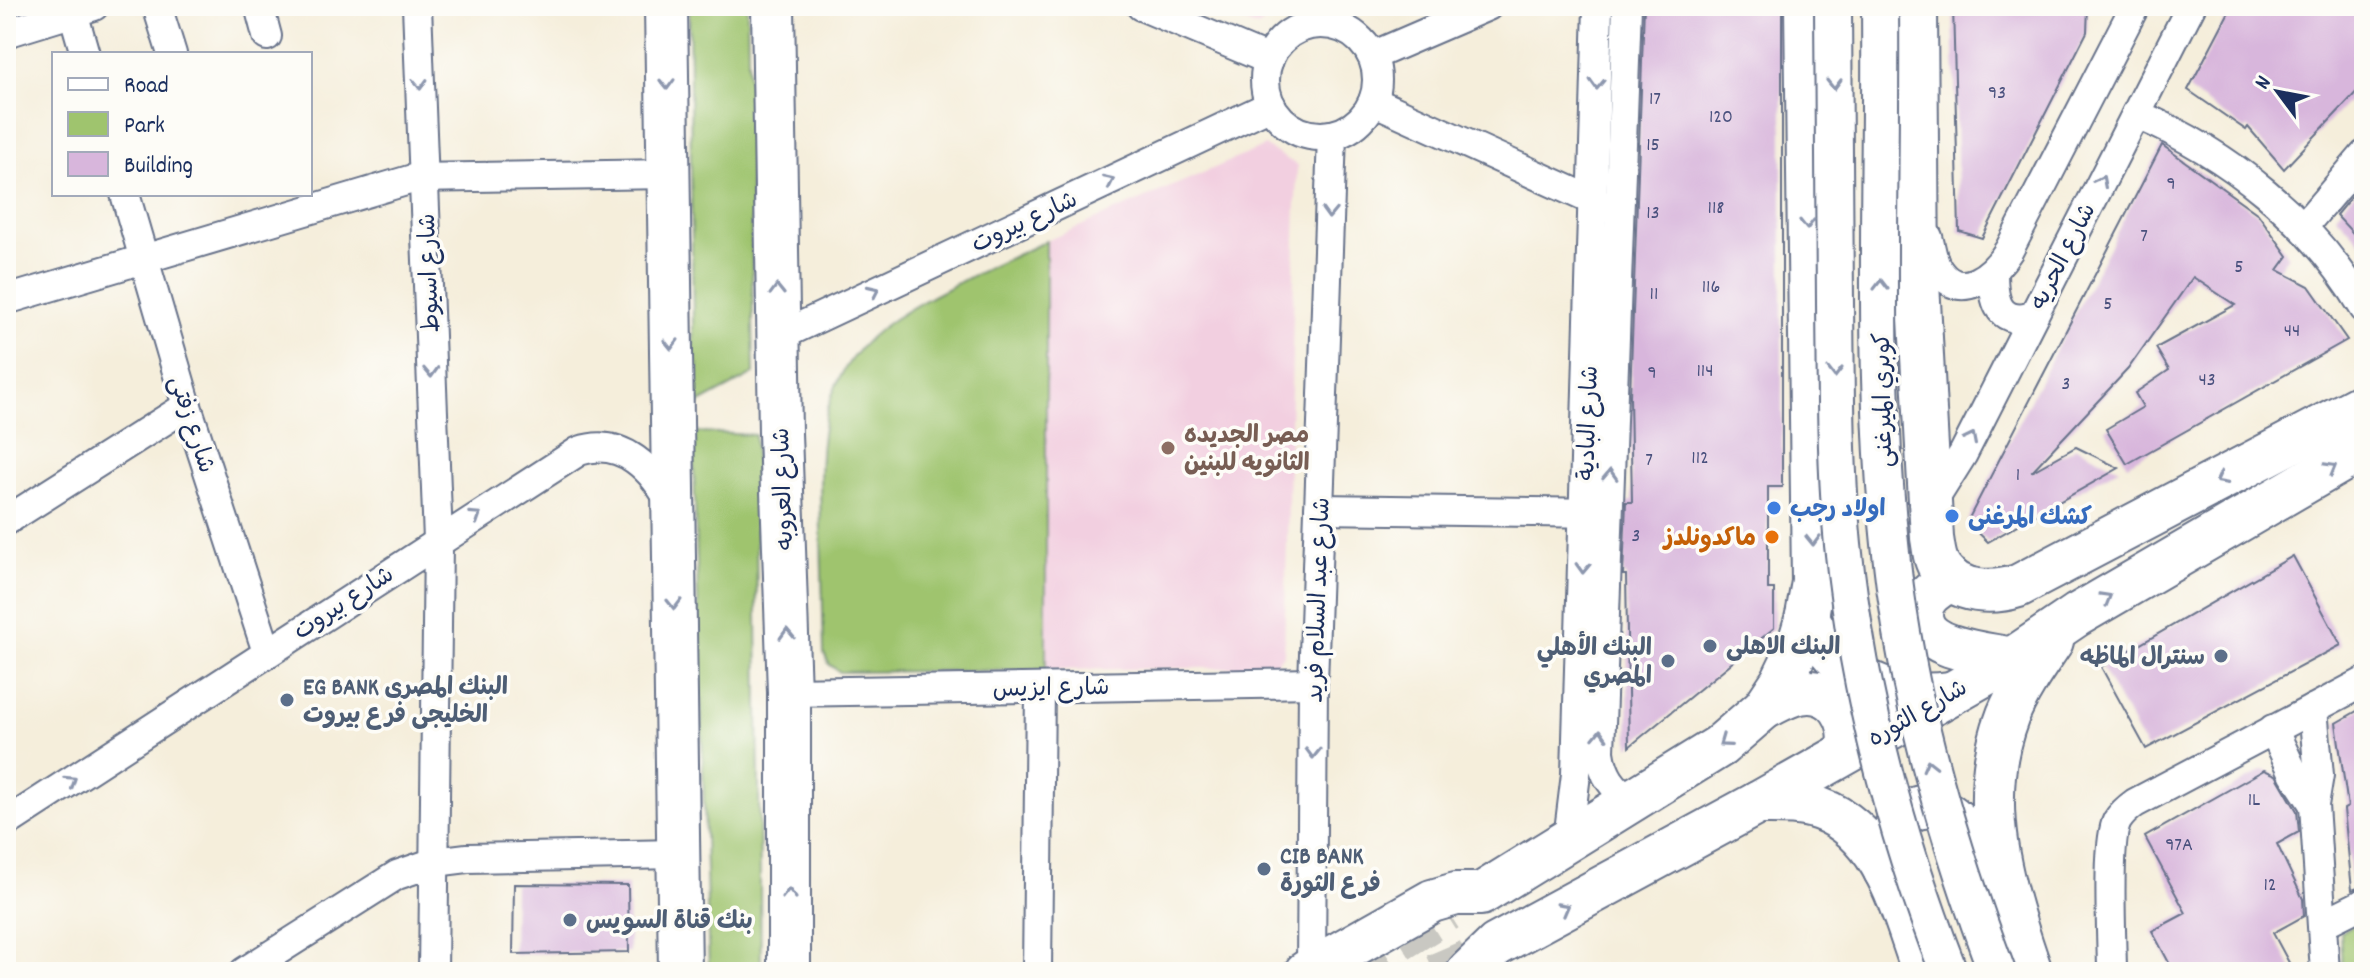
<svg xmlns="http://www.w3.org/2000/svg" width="2370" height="978" font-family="Dekko,'Playpen Sans Arabic',sans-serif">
	<rect width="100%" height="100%" fill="#fdfcf7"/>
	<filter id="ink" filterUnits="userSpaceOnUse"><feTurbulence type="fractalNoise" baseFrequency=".0125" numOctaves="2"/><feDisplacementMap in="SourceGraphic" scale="16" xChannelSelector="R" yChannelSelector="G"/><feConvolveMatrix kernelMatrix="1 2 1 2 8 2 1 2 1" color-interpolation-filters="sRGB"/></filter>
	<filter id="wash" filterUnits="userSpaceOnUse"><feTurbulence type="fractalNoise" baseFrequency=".006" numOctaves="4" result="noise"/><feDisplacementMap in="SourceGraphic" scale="32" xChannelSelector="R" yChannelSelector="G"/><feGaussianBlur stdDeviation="1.8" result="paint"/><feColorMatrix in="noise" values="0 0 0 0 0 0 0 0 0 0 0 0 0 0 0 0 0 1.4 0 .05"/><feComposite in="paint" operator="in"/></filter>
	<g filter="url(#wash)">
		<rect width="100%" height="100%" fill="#f5eedb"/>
		<g fill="#f2cfe0">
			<path d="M1208,6H1288L1274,13L1258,28Z"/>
			<path d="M1265,146L1297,165L1284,654L1272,667L1046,670V241Z"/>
		</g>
		<g fill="#9fc46e" stroke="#5d7a66" stroke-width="2">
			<path d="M689,6H747L754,374L694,406Z"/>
			<path d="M1046,241V670L840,672L829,664L824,653C823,612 822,572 821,531C819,446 814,372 894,319C939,289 997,265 1046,241Z"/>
			<path d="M693,432L755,435L761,972H709Z"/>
			<path d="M2364,919V972H2342L2340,932Z"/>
		</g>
		<g id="blocks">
			<g fill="#d8b6dc">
				<path d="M1644,6H1782V487H1768V589H1774V628L1629,747L1626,575H1623L1626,502H1632L1630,396Z"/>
				<path d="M1953,6H2088L2087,32L1982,238L1959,231Z"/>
				<path d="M2232,6H2364V84L2284,169L2248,127L2246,130L2188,90Z"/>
				<path d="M2162,145L2258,214L2288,256L2278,270L2309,286L2347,340L2127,464L2106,429L2143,407L2135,393L2169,370L2156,348L2235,305L2193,277L2128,369L2031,472L2076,447L2119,468L1988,542L1967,522Z"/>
				<path d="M2364,181V245L2336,215Z"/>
				<path d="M2293,556L2341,645L2146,749L2101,667Z"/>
				<path d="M2364,707V886L2352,890L2344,809L2348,807L2336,723Z"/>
				<path d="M2264,770L2276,775L2297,811L2299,832L2277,844L2303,899L2304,916L2273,933L2294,972H2174L2152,931L2186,913L2145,837Z"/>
				<path d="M514,884L628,885L629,952L513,954Z"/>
			</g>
		</g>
	</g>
	<g filter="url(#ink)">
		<use href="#blocks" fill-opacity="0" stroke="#67728a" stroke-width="2"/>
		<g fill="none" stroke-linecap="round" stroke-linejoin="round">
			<g stroke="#c9c8c2" stroke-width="36" stroke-dasharray="36 18" stroke-linecap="butt">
				<path d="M1355,972L1449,913"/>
				<path d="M1434,972L1492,947"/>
			</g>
			<defs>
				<g id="minor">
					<path d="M157,6L172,54"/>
					<path d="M259,6L267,36"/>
					<path d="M417,6L438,540L433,972"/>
					<path d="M1141,6L1269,60"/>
					<path d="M1627,6L1600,752C1603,774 1612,789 1632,800"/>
					<path d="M73,12L85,54"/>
					<circle cx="1321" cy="80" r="56"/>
					<path d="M6,33L94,6"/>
					<path d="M1372,56L1488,6"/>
					<path d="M1373,101L1609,208"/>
					<path d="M2136,114C2230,154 2311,219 2364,308"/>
					<path d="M125,194L187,406L267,652"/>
					<path d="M2303,227L2364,155"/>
					<path d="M1928,237C1931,247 1932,259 1937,268C1960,305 1994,274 2009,250L2135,6"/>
					<path d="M1993,271C1993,297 1996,325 2031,317"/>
					<path d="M6,300L416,178L668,174"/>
					<path d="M778,337L1271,105"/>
					<path d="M1931,505L1963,454L2191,6"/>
					<path d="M1319,509L1602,513"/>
					<path d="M6,521L187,406"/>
					<path d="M789,692L1313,683"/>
					<path d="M2313,709L2319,775L2314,805L2325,972"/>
					<path d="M2273,729L2294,774L2314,805"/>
					<path d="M6,823L579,451C622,436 654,470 672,506"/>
					<path d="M1568,839L1576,774L1598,6"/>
					<path d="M2322,924L2364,903"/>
					<path d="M1311,970L1313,683L1332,135"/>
					<path d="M244,972L397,875L435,862L467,858L678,854"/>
					<path d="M1037,972L1040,688"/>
					<path d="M2112,972C2112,942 2106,843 2117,821C2122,813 2128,808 2135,803L2364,682"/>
				</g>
				<g id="highway">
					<path d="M666,6L680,972"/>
					<path d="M773,6L780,433L789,692V972"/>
					<path d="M1916,6L1918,283L1932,538C1934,549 1934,560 1941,569C1958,594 1993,594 2018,586L2364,404"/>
					<path d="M1951,579C1937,588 1920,597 1921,616C1923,650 1986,653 2012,659"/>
					<path d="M1807,616C1837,675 1884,701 1950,693"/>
					<path d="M1764,708C1775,703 1787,695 1800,693C1835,686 1856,721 1848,751"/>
					<path d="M1758,803C1779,803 1800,802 1820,809C1886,833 1902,913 1924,972"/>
					<path d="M1885,871C1887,857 1889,841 1896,827C1913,793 1953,806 1966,835"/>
					<path d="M1306,972L1432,901L1456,894H1481L1720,746L1764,708L1782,681L1797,650L1807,616L1813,582L1806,6"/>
					<path d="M1468,972L1496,945L1758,803L2012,659L2077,615L2364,448"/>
					<path d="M2031,972C2002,890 1975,799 2008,715C2019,688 2036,665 2052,641"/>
				</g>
			</defs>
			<use href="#minor" stroke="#67728a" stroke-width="32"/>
			<use href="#highway" stroke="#67728a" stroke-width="46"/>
			<use href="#minor" stroke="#fff" stroke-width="28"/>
			<use href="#highway" stroke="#fff" stroke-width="42"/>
			<defs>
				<g id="major-bridge">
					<path d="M1833,6C1834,105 1834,204 1835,303C1836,384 1835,464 1843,545C1858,692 1895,834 1949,972"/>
					<path d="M1880,6C1882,199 1870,395 1895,587C1913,720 1950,846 1997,972"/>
				</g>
			</defs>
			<use href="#major-bridge" stroke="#67728a" stroke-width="40" stroke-linecap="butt"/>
			<use href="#major-bridge" stroke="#fff" stroke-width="36"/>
		</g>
		<defs><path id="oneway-chevron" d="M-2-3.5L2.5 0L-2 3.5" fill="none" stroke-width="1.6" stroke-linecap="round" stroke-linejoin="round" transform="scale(2)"/></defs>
		<g stroke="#8d97ae">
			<use href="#oneway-chevron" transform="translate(420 84) rotate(88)"/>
			<use href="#oneway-chevron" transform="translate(667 84) rotate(89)"/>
			<use href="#oneway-chevron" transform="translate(1597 84) rotate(92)"/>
			<use href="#oneway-chevron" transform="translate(1834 84) rotate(89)"/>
			<use href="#oneway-chevron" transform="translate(1109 181) rotate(-25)"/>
			<use href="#oneway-chevron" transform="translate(2101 181) rotate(-63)"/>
			<use href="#oneway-chevron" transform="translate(1329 213) rotate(92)"/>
			<use href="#oneway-chevron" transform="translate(1807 224) rotate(89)"/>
			<use href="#oneway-chevron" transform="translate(1881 285) rotate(-90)"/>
			<use href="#oneway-chevron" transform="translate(777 290) rotate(-91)"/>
			<use href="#oneway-chevron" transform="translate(874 291) rotate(-25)"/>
			<use href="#oneway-chevron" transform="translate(671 344) rotate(89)"/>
			<use href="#oneway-chevron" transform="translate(431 372) rotate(88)"/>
			<use href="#oneway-chevron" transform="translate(1835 372) rotate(90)"/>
			<use href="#oneway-chevron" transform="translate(1971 438) rotate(-63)"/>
			<use href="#oneway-chevron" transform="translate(2331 468) rotate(-30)"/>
			<use href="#oneway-chevron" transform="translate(1610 475) rotate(-88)"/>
			<use href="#oneway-chevron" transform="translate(2221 479) rotate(152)"/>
			<use href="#oneway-chevron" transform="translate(476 516) rotate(-33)"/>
			<use href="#oneway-chevron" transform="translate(1813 540) rotate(89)"/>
			<use href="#oneway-chevron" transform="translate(1583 568) rotate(92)"/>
			<use href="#oneway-chevron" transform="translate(2106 598) rotate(-30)"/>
			<use href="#oneway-chevron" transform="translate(674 604) rotate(89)"/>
			<use href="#oneway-chevron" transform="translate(787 634) rotate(-92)"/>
			<use href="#oneway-chevron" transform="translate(1600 735) rotate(-88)"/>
			<use href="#oneway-chevron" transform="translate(1724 742) rotate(144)"/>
			<use href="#oneway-chevron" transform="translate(1313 753) rotate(91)"/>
			<use href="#oneway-chevron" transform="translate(1929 765) rotate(-104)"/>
			<use href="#oneway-chevron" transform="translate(71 781) rotate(-33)"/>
			<use href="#oneway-chevron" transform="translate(789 894) rotate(-90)"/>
			<use href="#oneway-chevron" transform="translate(1564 908) rotate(-29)"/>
		</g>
	</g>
	<circle fill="#8d6e63" stroke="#fdfcf7" stroke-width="3" cx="1168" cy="448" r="8"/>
	<g fill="#3f7fe0" stroke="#fdfcf7" stroke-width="3">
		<circle cx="1774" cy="508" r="8"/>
		<circle cx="1952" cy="516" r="8"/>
	</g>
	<circle fill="#e8710a" stroke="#fdfcf7" stroke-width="3" cx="1772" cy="537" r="8"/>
	<g fill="#5c6f8a" stroke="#fdfcf7" stroke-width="3">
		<circle cx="1710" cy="646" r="8"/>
		<circle cx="2221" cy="656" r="8"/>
		<circle cx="1668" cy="661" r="8"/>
		<circle cx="287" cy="700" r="8"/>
		<circle cx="1264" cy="869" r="8"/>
		<circle cx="570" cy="920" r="8"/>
	</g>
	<g text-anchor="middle" stroke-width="7" stroke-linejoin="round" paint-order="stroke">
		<g font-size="20" fill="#4a517e">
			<text x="1997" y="98">93</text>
			<text x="1655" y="104">17</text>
			<text x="1721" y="122">120</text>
			<text x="1653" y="150">15</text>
			<text x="2171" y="189">9</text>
			<text x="1716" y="213">118</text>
			<text x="1653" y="218">13</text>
			<text x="2144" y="241">7</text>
			<text x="2239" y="272">5</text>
			<text x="1711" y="292">116</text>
			<text x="1654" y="299">11</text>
			<text x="2108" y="309">5</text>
			<text x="2292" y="336">44</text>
			<text x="1705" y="376">114</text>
			<text x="1652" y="378">9</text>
			<text x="2207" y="385">43</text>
			<text x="2066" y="389">3</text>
			<text x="1700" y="463">112</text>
			<text x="1649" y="465">7</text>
			<text x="2018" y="480">1</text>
			<text x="1636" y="541">3</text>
			<text x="2254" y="805">1L</text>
			<text x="2179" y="850">97A</text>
			<text x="2270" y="890">12</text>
		</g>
		<g font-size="24" fill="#1b2f5e" stroke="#fdfcf7">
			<text transform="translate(1024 221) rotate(-25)" y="8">شارع بيروت</text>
			<text transform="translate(2062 256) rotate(-63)" y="8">شارع الحريه</text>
			<text transform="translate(428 273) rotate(-92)" y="8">شارع اسيوط</text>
			<text transform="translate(1882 400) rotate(-91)" y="8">كوبري الميرغنى</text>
			<text transform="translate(1587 423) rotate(-88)" y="8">شارع البادية</text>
			<text transform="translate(193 424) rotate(72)" y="8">شارع زفتى</text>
			<text transform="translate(782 489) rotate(-92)" y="8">شارع العروبه</text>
			<text transform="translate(1317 600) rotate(-88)" y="8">شارع عبد السلام فريد</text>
			<text transform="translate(343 602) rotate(-33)" y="8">شارع بيروت</text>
			<text transform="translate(1051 687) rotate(-1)" y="8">شارع ايزيس</text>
			<text transform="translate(1917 712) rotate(-30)" y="8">شارع الثوره</text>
		</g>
		<g font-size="24" font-weight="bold" fill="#785e54" stroke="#fdfcf7" text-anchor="start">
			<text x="1184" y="442">مصر الجديده<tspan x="1184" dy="28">الثانويه للبنين</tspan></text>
		</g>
		<g font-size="24" font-weight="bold" fill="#366cbe" stroke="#fdfcf7" text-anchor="start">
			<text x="1790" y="516">اولاد رجب</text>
			<text x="1968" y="524">كشك المرغنى</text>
		</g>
		<g font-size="24" font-weight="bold" fill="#c56008" stroke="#fdfcf7" text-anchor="end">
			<text x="1756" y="545">ماكدونلدز</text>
		</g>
		<g font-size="24" font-weight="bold" fill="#4e5e75" stroke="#fdfcf7" text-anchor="start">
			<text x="1726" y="654">البنك الاهلى</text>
			<text x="1652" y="655" text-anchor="end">البنك الأهلي<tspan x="1652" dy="28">المصري</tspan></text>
			<text x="2205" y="664" text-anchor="end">سنترال الماظه</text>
			<text x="303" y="694">EG BANK البنك المصرى<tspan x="303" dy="28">الخليجى فرع بيروت</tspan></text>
			<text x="1280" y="863">CIB BANK<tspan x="1280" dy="28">فرع الثورة</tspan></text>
			<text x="586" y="928">بنك قناة السويس</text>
		</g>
	</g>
	<rect width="2370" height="978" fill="none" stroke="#fdfcf7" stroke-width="32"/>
	<rect x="52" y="52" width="260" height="144" fill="#fdfcf7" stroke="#a3aaba" stroke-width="2"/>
	<rect x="68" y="78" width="40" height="12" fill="#ffffff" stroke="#a3aaba" stroke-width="2"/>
	<text x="124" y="92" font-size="24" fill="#1b2f5e">Road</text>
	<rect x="68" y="112" width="40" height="24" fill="#9fc46e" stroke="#a3aaba" stroke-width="2"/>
	<text x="124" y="132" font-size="24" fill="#1b2f5e">Park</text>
	<rect x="68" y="152" width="40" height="24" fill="#d8b6dc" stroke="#a3aaba" stroke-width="2"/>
	<text x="124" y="172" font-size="24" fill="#1b2f5e">Building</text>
	<g transform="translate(2278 92) rotate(302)" stroke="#fdfcf7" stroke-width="6" paint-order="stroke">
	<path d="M0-6L14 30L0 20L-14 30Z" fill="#1b2f5e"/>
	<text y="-12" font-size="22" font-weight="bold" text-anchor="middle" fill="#1b2f5e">N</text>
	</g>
</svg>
